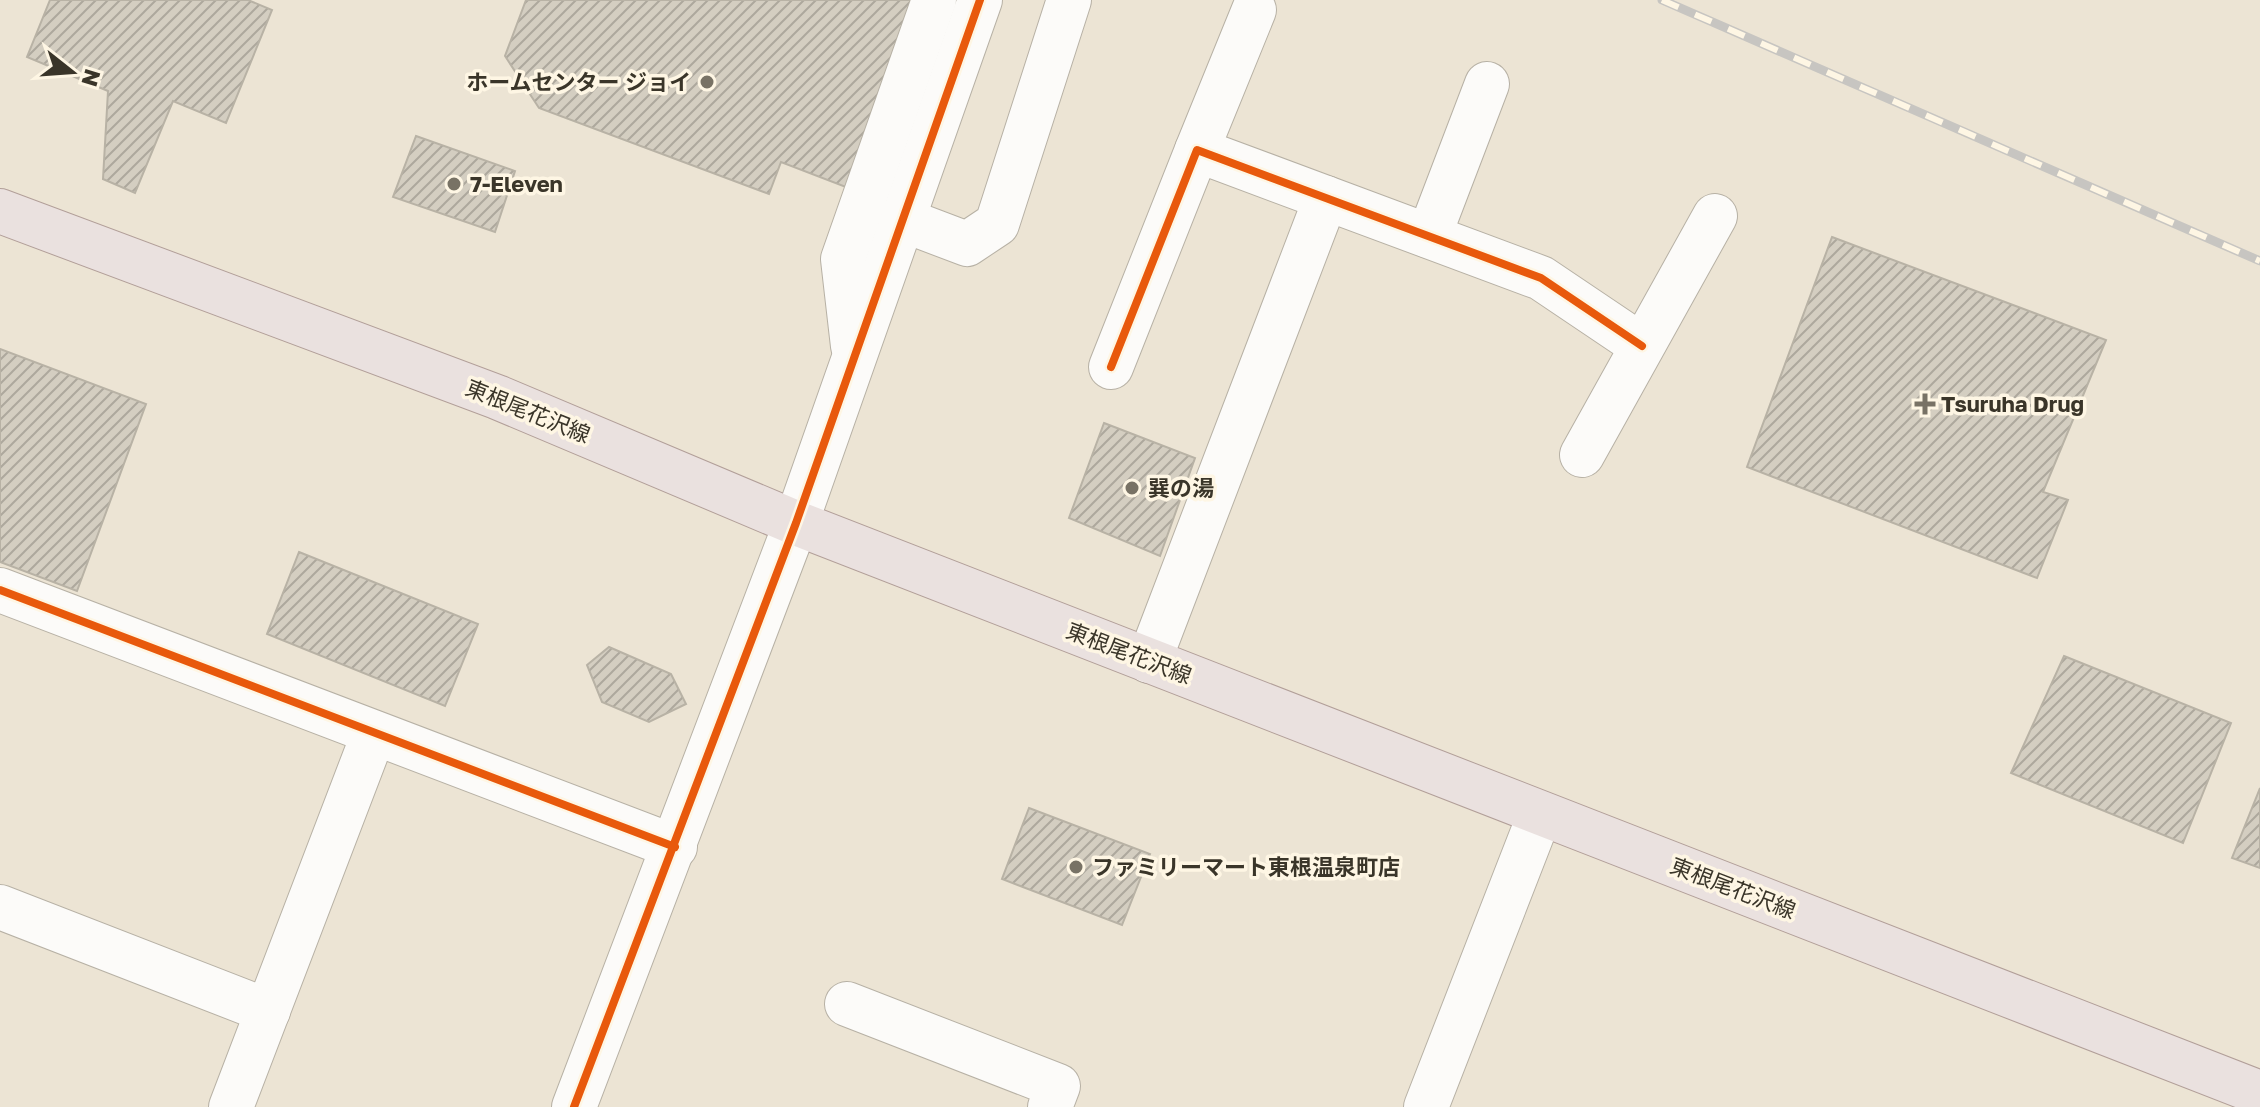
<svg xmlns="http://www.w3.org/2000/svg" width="2260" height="1107" font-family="'Golos Text','Noto Sans JP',sans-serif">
	<defs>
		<pattern id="building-hatch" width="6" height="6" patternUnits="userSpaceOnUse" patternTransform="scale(2)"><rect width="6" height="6" fill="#d4cec1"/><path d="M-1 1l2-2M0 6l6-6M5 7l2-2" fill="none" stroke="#ada89d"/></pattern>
	</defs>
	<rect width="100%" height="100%" fill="#ece4d4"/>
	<g fill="url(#building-hatch)" stroke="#b8b2a5" stroke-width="2">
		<path d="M50,0H248L272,10L226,123L173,101L135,193L103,179L108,91L27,57Z"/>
		<path d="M526,0H922L851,189L781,162L769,194L539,108L505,56Z"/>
		<path d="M416,136L515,171L495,232L393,197Z"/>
		<path d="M1832,237L2106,340L2043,492L2068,500L2037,578L1747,467Z"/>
		<path d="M0,349L146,404L77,591L0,562Z"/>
		<path d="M1104,423L1195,458L1160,556L1069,518Z"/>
		<path d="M299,552L478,624L445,706L267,634Z"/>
		<path d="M609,647L671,674L686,704L649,722L602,702L587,665Z"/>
		<path d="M2064,656L2231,723L2183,843L2011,773Z"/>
		<path d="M2260,788V868L2232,858Z"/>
		<path d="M1029,808L1150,854L1122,925L1002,879Z"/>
	</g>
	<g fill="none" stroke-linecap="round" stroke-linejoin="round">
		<defs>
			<g id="minor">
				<path d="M1197,150L1254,10"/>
				<path d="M901,219L967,244L997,224L1069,0"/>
				<path d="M1429,236L1487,84"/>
				<path d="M853,346L843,259L934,0"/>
				<path d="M1111,367L1197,150L1541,278L1642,346"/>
				<path d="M1582,455L1715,216"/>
				<path d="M0,590L675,847"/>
				<path d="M1149,661L1326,198"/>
				<path d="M0,907L268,1011"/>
				<path d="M847,1004L1058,1086L1050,1107"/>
				<path d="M231,1107L374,733"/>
				<path d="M574,1107L796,523L980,0"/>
				<path d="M1426,1107L1540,814"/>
			</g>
			<path id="major" d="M0,211L497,397L796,523L2260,1093"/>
		</defs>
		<use href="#minor" stroke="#b7b1a5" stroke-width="46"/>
		<use href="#major" stroke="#b29f99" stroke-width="46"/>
		<use href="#minor" stroke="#fcfbf9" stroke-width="44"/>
		<use href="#major" stroke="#eae1df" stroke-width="44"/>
		<defs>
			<path id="rail" d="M1662,0L2260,261"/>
		</defs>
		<use href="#rail" stroke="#c7c5c1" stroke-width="9"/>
		<use href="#rail" stroke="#fef6e4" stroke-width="6" stroke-dasharray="18" stroke-linecap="butt"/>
		<defs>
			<g id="cycleway">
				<path d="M1111,367L1197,150L1541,278L1642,346"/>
				<path d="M0,590L675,847"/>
				<path d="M574,1107L796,523L980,0"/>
			</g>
		</defs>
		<use href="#cycleway" stroke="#fef6e4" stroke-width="13"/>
		<use href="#cycleway" stroke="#e8590c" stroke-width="8"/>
	</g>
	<g fill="#787265" stroke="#fef6e4" stroke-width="3">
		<circle cx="707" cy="82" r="8"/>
		<circle cx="454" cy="184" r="8"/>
		<path d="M1921 392h8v8h8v8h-8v8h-8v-8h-8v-8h8z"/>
		<circle cx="1132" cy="488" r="8"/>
		<circle cx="1076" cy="867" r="8"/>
	</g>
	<g text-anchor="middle" stroke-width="7" stroke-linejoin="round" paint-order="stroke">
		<g font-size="22" font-weight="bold" fill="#3a3529" stroke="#fef6e4" text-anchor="start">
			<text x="691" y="90" text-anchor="end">ホームセンター ジョイ</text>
			<text x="470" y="192">7-Eleven</text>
			<text x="1941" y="412">Tsuruha Drug</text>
			<text x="1148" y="496">巽の湯</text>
			<text x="1092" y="875">ファミリーマート東根温泉町店</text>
		</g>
		<g font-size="22" fill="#3a3529" stroke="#fef6e4">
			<text transform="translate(528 411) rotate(22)" y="8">東根尾花沢線</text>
			<text transform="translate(1129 653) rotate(21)" y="8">東根尾花沢線</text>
			<text transform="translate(1733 888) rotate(21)" y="8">東根尾花沢線</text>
		</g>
	</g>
	<g transform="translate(72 72) rotate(107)" stroke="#fef6e4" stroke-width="6" paint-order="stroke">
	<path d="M0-6L14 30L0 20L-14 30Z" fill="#3a3529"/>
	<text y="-12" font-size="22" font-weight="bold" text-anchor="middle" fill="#3a3529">N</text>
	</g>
</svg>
